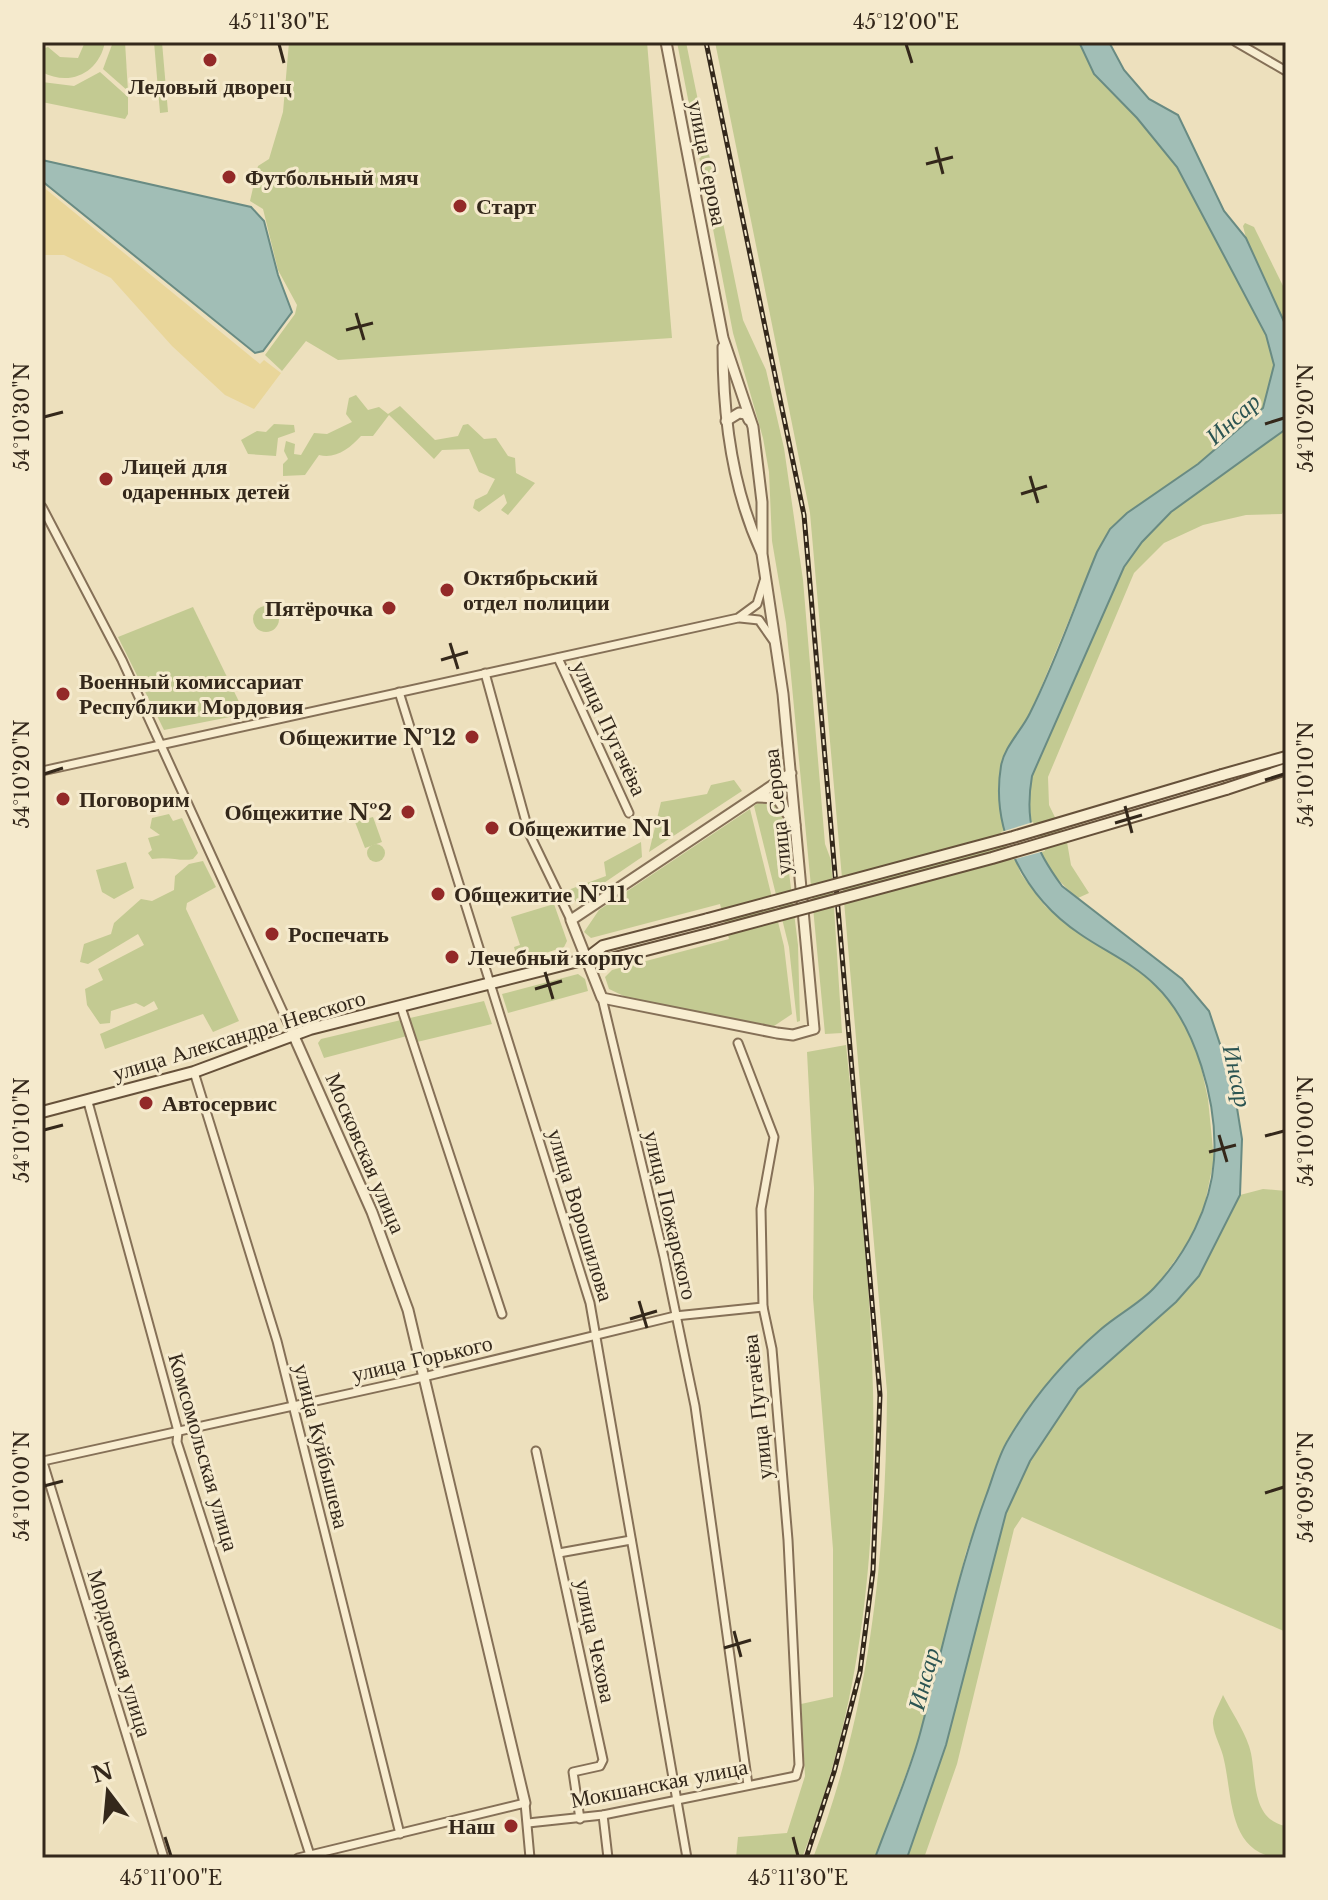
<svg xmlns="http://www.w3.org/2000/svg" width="1328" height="1900" font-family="'Libre Baskerville',serif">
	<rect width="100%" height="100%" fill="#ede0bd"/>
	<g fill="#c3ca92">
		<path d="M85,42H105C99,73 70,87 42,72V49L48,47L60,57L78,58Z"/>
		<path d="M113,42H125L128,91L103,69Z"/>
		<path d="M154,42H162L168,112L160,113Z"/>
		<path d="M289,42H647L672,338L338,360L306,341L282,371L265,355L295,314L297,305L278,270L263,209L250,201L258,166L269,159L283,112Z"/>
		<path d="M677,42H686L743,320L766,370L784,448L803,580L825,844L831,860L842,1033L825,1034L786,623L772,541L769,472L763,438L733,333Z"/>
		<path d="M715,42H1079L1094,74L1137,118L1177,167L1266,335L1274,365L1263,408L1198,464L1127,513L1110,529L1097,552L1030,714L1002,761L1006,834L1021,874L1045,906L1081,935L1120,955L1156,985L1180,1014L1197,1048L1208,1099L1214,1159L1205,1203L1192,1237L1154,1289L1101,1329L1065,1363L1005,1444L966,1552L920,1736L875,1858H813C871,1708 886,1552 887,1392L810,513Z"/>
		<path d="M100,72L128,97V114L125,119L42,102V82L74,86Z"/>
		<path d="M1245,223L1254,227L1286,292V326L1246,238L1243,226Z"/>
		<path d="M356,395L368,410L379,407L388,414L400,406L435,440L458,436L463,425L468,424L484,439L496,438L508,456L515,458L516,473L535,483L508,515L501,510L507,503L504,494L479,512L473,508L475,500L487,494L495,479L479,472L469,449L442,450L434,459L389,415L373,436H361C349,449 336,459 319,455L305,475L283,476V464L288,459L284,451L286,441L295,444L294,454L301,455L314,433L327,434L352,422L346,414L349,398Z"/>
		<path d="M274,424L294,425L295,432L278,438L276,456L248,454L241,440L257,431L266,432Z"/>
		<path d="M1286,429V507L1282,514L1246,515L1203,525L1164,543L1134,573L1048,777L1049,805L1067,842L1071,865L1089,893L1078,898C1037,865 1024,827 1032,776L1124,567L1142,542L1171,512Z"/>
		<circle cx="266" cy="619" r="13"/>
		<path d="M193,607L245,714L164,730L118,637Z"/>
		<path d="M734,780L742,791L649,852L661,802L707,794L711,785Z"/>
		<path d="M758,803L778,805L782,816L798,945L800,1021L797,1022L789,947L754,806Z"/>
		<path d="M750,809L784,946L792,1014L774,1026L630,999L609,989L605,977L612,970L729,939L720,904L591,938L584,932L599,910Z"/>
		<path d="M169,814L173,821L182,818L198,853L193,859C181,862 170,856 152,859L148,853L152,850L148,838L160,835L150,828L152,818Z"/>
		<path d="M373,817L382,842L365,848L355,822Z"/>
		<path d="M641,842L642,857L576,902L568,890L606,876L604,862Z"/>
		<circle cx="376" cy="853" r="9"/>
		<path d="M203,861L216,887L187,903L186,909L239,1021L213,1032L203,1014L105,1049L100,1034L158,1009L154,1001L144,1007L136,1003L111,1011L110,1023L100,1024L87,1005L85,989L103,980L98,969L144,945L138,934L88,964L80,962L84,944L111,934L114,923L141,899L152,901L174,890L175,876L189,864Z"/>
		<path d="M126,862L134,888L114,899L102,892L96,870Z"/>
		<path d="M554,904L567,941L564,947L518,962L514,947L520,945L511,917Z"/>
		<path d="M578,974L585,979L588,991L508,1013L502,994Z"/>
		<path d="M484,1001L492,1024L417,1042L410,1018Z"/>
		<path d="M401,1020L407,1036L324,1058L318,1043L321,1039Z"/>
		<path d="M846,1045C874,1320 906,1593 802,1858H736L738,1837L787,1833L805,1776L801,1704L833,1697V1549L813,1298L814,1188L807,1052Z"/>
		<path d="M1263,1189L1286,1191V1632L1022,1517L1014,1529L957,1764L924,1858H907L946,1745L1006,1513L1030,1461L1078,1389L1176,1302L1199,1276L1240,1195Z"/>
		<path d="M1223,1695C1231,1711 1243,1728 1249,1746C1258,1772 1248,1819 1286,1826V1858C1228,1858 1233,1799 1224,1760C1222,1748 1214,1736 1213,1724C1212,1716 1220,1703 1223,1695Z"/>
	</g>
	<path fill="#e9d69a" d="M42,186L260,364L264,360L281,373L254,409L225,395L172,346L111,278L64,255H42Z"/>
	<g fill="#a1beb6" stroke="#698b83" stroke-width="2">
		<path d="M1079,42H1109L1124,70L1149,99L1178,115L1224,211L1246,238L1286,326V429L1171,512L1142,542L1124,567L1032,776C1024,823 1034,848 1062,886L1182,979L1209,1011L1233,1083L1242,1139L1240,1195L1199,1276L1176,1302L1078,1389L1030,1461L1006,1513L946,1745L907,1858H875C890,1816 910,1773 921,1730C942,1651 958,1572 986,1496C993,1478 998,1456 1008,1440C1032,1399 1064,1361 1100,1330C1117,1315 1139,1304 1154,1288C1186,1254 1211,1207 1214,1160C1218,1104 1196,1024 1155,985C1133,963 1106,952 1080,934C1026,898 990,832 1001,766C1004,747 1022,730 1030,713C1056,661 1075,605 1097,552L1110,529L1127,513L1198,464L1263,408L1274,365L1266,335L1177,167L1137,118L1094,74Z"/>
		<path d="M42,160L251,207L264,221L278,275L292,312L263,351L255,353L42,181Z"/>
	</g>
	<path fill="#ede0bd" d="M1033,822L1045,851L1011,860L1001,832Z"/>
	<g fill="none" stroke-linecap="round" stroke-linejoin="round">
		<defs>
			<g id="minor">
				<path d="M1236,42L1286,71"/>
				<path d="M42,507L122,660L293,1034"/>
				<path d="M740,618L759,620L773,640"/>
				<path d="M558,658L629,813"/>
				<path d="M485,673L529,833L571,920"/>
				<path d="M399,692L590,1303L687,1858"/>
				<path d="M42,771L738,618L757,604L764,581"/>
				<path d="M602,998L664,1257L695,1406L748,1785"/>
				<path d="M401,1007L502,1314"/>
				<path d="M194,1072L277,1341L400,1834"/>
				<path d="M88,1102L178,1431L177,1442L310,1855"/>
				<path d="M536,1451L603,1760L600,1766L573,1772L580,1819"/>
				<path d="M42,1459L164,1858"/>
				<path d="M43,1461L411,1380L675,1316L763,1307"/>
				<path d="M559,1553L631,1540"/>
				<path d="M603,1815L608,1858"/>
				<path d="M528,1823L603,1815L796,1776L799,1765L788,1540L772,1349L763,1307L761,1209L774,1137L738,1043"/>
				<path d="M298,1858L525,1803L530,1858"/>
			</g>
			<g id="tertiary">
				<path d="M666,42L723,338L753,427L762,502V554L783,694L814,1029L793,1035L777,1033L602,998L571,920L791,773"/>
				<path d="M723,347C723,416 732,488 761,551"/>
				<path d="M726,421L739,413L746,414L749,420"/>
				<path d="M757,797L777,798L795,825"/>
				<path d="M293,1034L372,1212L408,1310L525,1803"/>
			</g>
			<g id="secondary">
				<path d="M1222,775L1286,757"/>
				<path d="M1226,789L1286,769"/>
				<path d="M586,959L603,946L708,919"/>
				<path d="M42,1112L194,1072L310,1029L586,959L607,960L712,933"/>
			</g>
		</defs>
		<use href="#minor" stroke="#857057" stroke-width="11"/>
		<use href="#tertiary" stroke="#857057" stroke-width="13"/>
		<use href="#secondary" stroke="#66513a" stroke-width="14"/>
		<use href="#minor" stroke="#f8edd0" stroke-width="7"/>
		<use href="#tertiary" stroke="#f8edd0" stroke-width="9"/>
		<use href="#secondary" stroke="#f8edd0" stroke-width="10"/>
		<defs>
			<path id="rail" d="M706,42L804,515L880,1395L873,1571L860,1672L834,1772L806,1858"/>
		</defs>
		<use href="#rail" stroke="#34281b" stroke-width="5"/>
		<use href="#rail" stroke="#f5eacd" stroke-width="2" stroke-dasharray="6" stroke-linecap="butt"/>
		<defs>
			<g id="secondary-bridge">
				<path d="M708,919L1013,837L1222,775"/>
				<path d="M712,933L992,858L1226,789"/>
			</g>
		</defs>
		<use href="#secondary-bridge" stroke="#66513a" stroke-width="14" stroke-linecap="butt"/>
		<use href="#secondary-bridge" stroke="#f8edd0" stroke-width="10"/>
	</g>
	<path fill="none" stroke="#34281b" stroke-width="3" d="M279,44L284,63M906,44L912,63M936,147L943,174M926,164L953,157M356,313L364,340M346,330L373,323M44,417L63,412M1265,424L1284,418M1030,476L1038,503M1021,494L1047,486M450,643L458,669M441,660L468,652M44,774L63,768M1265,780L1284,774M1125,806L1132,833M1115,823L1142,815M545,972L553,999M535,989L562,981M44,1130L63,1125M1219,1135L1227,1162M1265,1136L1284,1131M1209,1152L1236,1145M639,1301L647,1328M630,1319L657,1311M44,1486L63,1481M1265,1493L1284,1487M734,1631L741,1657M724,1648L751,1640M165,1837L171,1856M793,1837L798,1856"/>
	<g fill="#932928" stroke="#f5eacd" stroke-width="3">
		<circle cx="210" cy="60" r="8"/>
		<circle cx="229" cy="177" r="8"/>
		<circle cx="460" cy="206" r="8"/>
		<circle cx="106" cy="479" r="8"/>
		<circle cx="447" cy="590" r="8"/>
		<circle cx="389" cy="608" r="8"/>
		<circle cx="63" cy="694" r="8"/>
		<circle cx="472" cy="737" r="8"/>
		<circle cx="63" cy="799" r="8"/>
		<circle cx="408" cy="812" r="8"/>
		<circle cx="492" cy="828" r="8"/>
		<circle cx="438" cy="894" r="8"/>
		<circle cx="272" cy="934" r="8"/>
		<circle cx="452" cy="957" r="8"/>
		<circle cx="146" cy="1103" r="8"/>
		<circle cx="511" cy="1826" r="8"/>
	</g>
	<g text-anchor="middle" stroke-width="6" stroke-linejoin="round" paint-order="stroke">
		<g font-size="22" font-weight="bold" fill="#34281b" stroke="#f5eacd" text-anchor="start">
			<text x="210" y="94" text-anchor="middle">Ледовый дворец</text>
			<text x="245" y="185">Футбольный мяч</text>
			<text x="476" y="214">Старт</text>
			<text x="122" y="474">Лицей для<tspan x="122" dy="25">одаренных детей</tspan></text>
			<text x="463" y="585">Октябрьский<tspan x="463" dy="25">отдел полиции</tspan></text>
			<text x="373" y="616" text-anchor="end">Пятёрочка</text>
			<text x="79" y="689">Военный комиссариат<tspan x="79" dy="25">Республики Мордовия</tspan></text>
			<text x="456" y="745" text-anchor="end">Общежитие №12</text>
			<text x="79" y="807">Поговорим</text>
			<text x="392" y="820" text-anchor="end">Общежитие №2</text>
			<text x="508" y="836">Общежитие №1</text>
			<text x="454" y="902">Общежитие №11</text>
			<text x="288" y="942">Роспечать</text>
			<text x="468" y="965">Лечебный корпус</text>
			<text x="162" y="1111">Автосервис</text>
			<text x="495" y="1834" text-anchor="end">Наш</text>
		</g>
		<g font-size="22" fill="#34281b" stroke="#f5eacd">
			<text transform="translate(708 163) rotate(79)" y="8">улица Серова</text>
			<text transform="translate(610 728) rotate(65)" y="8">улица Пугачёва</text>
			<text transform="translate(777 812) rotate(-96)" y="8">улица Серова</text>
			<text transform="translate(239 1035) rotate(-17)" y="8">улица Александра Невского</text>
			<text transform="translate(366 1153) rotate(67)" y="8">Московская улица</text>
			<text transform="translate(581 1215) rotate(73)" y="8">улица Ворошилова</text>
			<text transform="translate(671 1215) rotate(77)" y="8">улица Пожарского</text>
			<text transform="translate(422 1358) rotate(-13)" y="8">улица Горького</text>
			<text transform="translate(757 1407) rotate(-96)" y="8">улица Пугачёва</text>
			<text transform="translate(322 1446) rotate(76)" y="8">улица Куйбышева</text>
			<text transform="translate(204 1452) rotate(74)" y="8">Комсомольская улица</text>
			<text transform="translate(596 1641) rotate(78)" y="8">улица Чехова</text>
			<text transform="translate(120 1653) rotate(73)" y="8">Мордовская улица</text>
			<text transform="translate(659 1783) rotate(-11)" y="8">Мокшанская улица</text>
		</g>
		<g font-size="24" font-style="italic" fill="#2b5452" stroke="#f5eacd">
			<text transform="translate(1233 419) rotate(-42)" y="8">Инсар</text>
			<text transform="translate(1237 1076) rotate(78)" y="8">Инсар</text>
			<text transform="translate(924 1679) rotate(-75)" y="8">Инсар</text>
		</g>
	</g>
	<rect width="1328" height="1900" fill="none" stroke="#f5eacd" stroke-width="88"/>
	<g transform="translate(108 1792) rotate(344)" stroke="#f5eacd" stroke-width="6" paint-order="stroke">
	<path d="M0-6L14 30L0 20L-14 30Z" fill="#34281b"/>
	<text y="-12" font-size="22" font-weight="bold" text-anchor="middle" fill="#34281b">N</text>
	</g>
	<rect x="44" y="44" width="1240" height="1812" fill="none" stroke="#34281b" stroke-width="3"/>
	<g font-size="20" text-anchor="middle" fill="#34281b">
		<text x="279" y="29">45°11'30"E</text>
		<text x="906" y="29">45°12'00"E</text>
		<text transform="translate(22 417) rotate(-90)" y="7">54°10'30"N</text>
		<text transform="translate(1306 418) rotate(-90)" y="7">54°10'20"N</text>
		<text transform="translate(22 774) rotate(-90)" y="7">54°10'20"N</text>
		<text transform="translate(1306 774) rotate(-90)" y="7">54°10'10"N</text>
		<text transform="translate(22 1130) rotate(-90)" y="7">54°10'10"N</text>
		<text transform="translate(1306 1131) rotate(-90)" y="7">54°10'00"N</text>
		<text transform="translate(22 1486) rotate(-90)" y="7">54°10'00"N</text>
		<text transform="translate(1306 1487) rotate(-90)" y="7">54°09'50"N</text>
		<text x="171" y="1885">45°11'00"E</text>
		<text x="798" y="1885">45°11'30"E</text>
	</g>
</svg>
